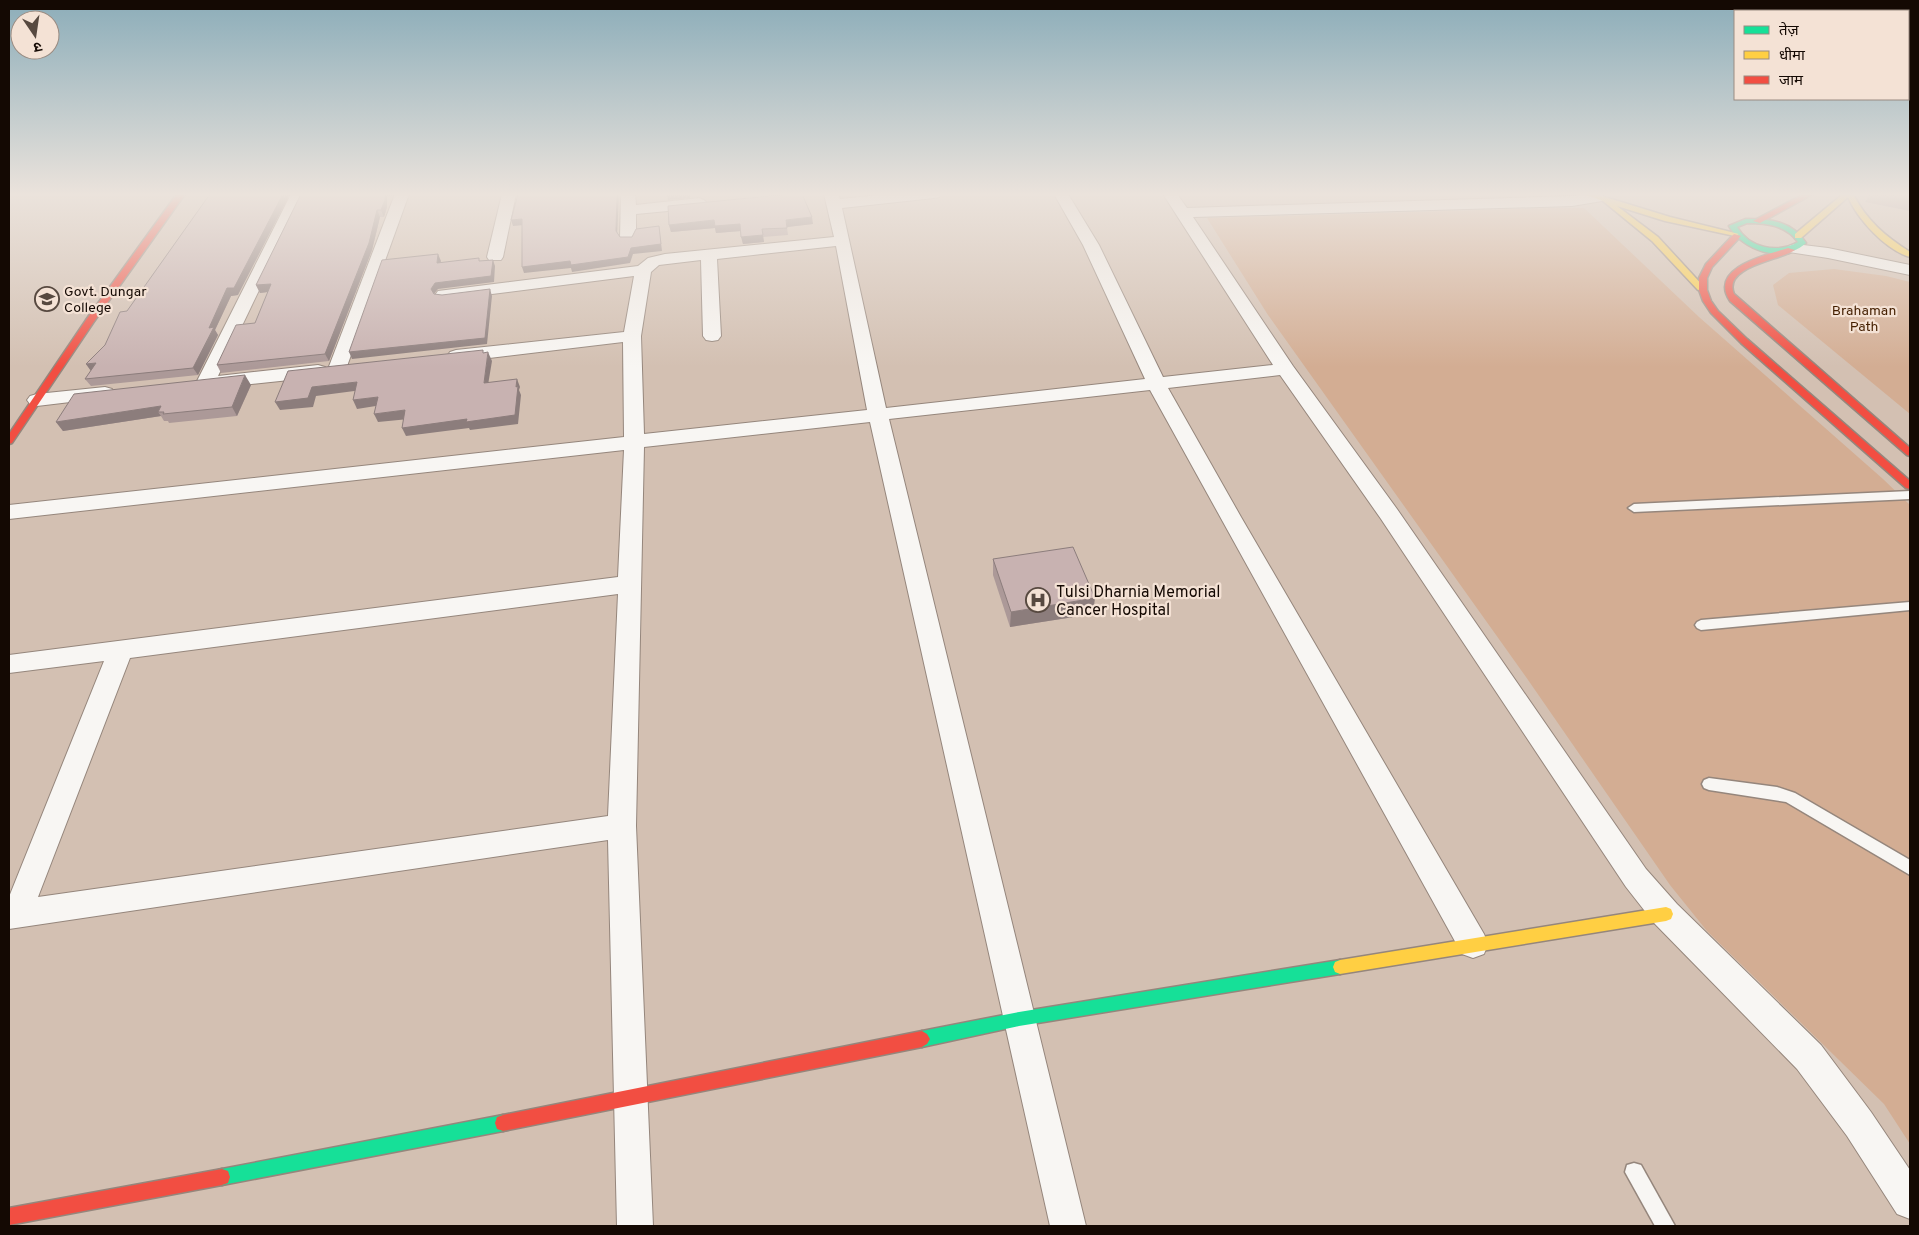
<svg xmlns="http://www.w3.org/2000/svg" width="1919" height="1235" font-family="Overpass,'Noto Sans Devanagari',sans-serif">
	<rect width="100%" height="100%" fill="#d3c0b2"/>
	<g fill="#d3ad93">
		<path d="M1553,208H1584L1699,317L1883,479L1910,505V1144L1884,1104L1707,931L1670,885L1526,677L1268,315L1207,218Z"/>
		<path d="M1834,269L1886,276L1910,282V414L1778,305L1773,285L1789,273Z"/>
	</g>
	<g fill="none" stroke-linecap="round" stroke-linejoin="round">
		<defs>
			<g id="lane">
				<path d="M1910,491V499L1634,512L1628,508L1634,504Z"/>
				<path d="M1910,602V610L1701,630L1697,628L1695,625L1697,622L1701,620Z"/>
				<path d="M1709,778L1777,787L1795,793L1910,860V875L1786,802L1709,790L1704,788L1702,784L1704,780Z"/>
				<path d="M1634,1163L1641,1165L1675,1226H1655L1625,1172L1627,1165Z"/>
			</g>
			<g id="street">
				<path d="M291,194H305L218,376L318,365L325,367L327,371L325,375L318,377L205,389L198,387L196,383Z"/>
				<path d="M395,194H409L346,369L344,373L337,375L330,373L328,369Z"/>
				<path d="M502,194H516L503,257L501,260H489L487,257Z"/>
				<path d="M621,194H635L636,205L699,198L704,200L707,203L704,206L699,208L636,214V238L634,241H622L620,238Z"/>
				<path d="M824,194H838L840,199L890,194H941L939,197L934,198L842,208L886,408L1145,379L1083,245L1054,194H1068L1099,245L1163,377L1273,365L1163,194H1177L1187,208L1602,195L1605,198L1602,201L1572,206L1193,217L1293,366L1397,509L1646,869L1677,904L1821,1045L1871,1112L1910,1170V1219L1897,1214L1847,1136L1797,1069L1655,924L1626,887L1381,519L1280,375L1168,388L1241,517L1484,934L1488,944L1484,954L1473,958L1462,954L1150,390L889,419L1086,1226H1050L870,422L644,447L636,826L653,1226H617L608,840L9,929V897L104,661L9,673V655L618,577L624,450L9,519V505L624,437L623,342L456,362L450,360L447,356L450,352L456,350L624,332L634,276L444,300L438,299L435,295L438,291L638,266L648,258L665,254L834,237ZM836,246L867,410L644,434L641,336L651,272L659,265L701,260L703,336L706,340L712,341L718,340L721,336L717,259ZM618,594L608,816L38,897L130,658Z"/>
				<path d="M1795,244L1828,248L1910,265V275L1828,258L1789,252L1787,249L1789,246Z"/>
				<path d="M105,387L112,389L115,393L112,397L37,406L30,404L27,400L30,396L37,394Z"/>
			</g>
			<g id="fast">
				<path d="M1746,219C1770,219 1792,221 1806,243C1783,264 1743,251 1729,226ZM1747,223C1766,223 1786,225 1798,242C1777,254 1749,248 1737,227Z"/>
				<path d="M1340,960L1345,962L1347,967L1345,972L1340,974L1019,1026L922,1047L917,1044L914,1039L917,1034L922,1031L1019,1012Z"/>
				<path d="M503,1115L509,1117L511,1123L509,1129L503,1131L222,1185L216,1183L214,1177L216,1171L222,1169Z"/>
			</g>
			<g id="slow">
				<path d="M1584,194H1595L1670,217L1739,234L1735,236L1665,221L1617,206L1658,237L1705,288L1698,290L1652,241L1603,201Z"/>
				<path d="M1843,194H1853C1866,220 1886,237 1910,252V257C1886,250 1858,220 1848,197L1801,238H1795V234Z"/>
				<path d="M1666,907L1671,909L1673,914L1671,919L1666,921L1340,974L1335,972L1333,967L1335,962L1340,960Z"/>
			</g>
			<g id="jam">
				<path d="M177,194H185L93,323L12,443L9,444V434L86,320Z"/>
				<path d="M1804,194H1813L1760,223L1753,221Z"/>
				<path d="M1734,234L1741,236L1712,267L1707,278V290L1711,301L1718,311L1747,339L1910,481V489L1906,488L1741,343L1711,313L1703,301L1699,290V278L1706,264Z"/>
				<path d="M1788,248L1795,250C1781,260 1722,266 1734,294L1910,448V456L1907,455L1730,301C1708,268 1766,255 1788,248Z"/>
				<path d="M922,1031L927,1034L930,1039L927,1044L922,1047L503,1131L497,1129L495,1123L497,1117L503,1115Z"/>
				<path d="M222,1169L228,1171L230,1177L228,1183L222,1185L9,1225V1208Z"/>
			</g>
		</defs>
		<use href="#lane" stroke="#95867c" stroke-width="3"/>
		<use href="#street" stroke="#95867c" stroke-width="2"/>
		<use href="#fast" stroke="#95867c" stroke-width="3"/>
		<use href="#slow" stroke="#95867c" stroke-width="3"/>
		<use href="#jam" stroke="#95867c" stroke-width="3"/>
		<use href="#lane" fill="#f8f6f3" fill-rule="evenodd"/>
		<use href="#street" fill="#f8f6f3" fill-rule="evenodd"/>
		<use href="#fast" fill="#16e098" fill-rule="evenodd"/>
		<use href="#slow" fill="#ffcf43" fill-rule="evenodd"/>
		<use href="#jam" fill="#f24e42" fill-rule="evenodd"/>
	</g>
	<g fill="#ac9998">
		<path d="M210,194L238,295L231,296L215,330L218,335L198,375L91,386L85,379L91,371L86,364L105,345L127,311Z"/>
		<path d="M301,194H394L392,196H387V207L384,217H380L372,250L329,361L221,373L217,365L255,323L268,292L260,293L256,285Z"/>
		<path d="M1870,194H1910V211L1865,202Z"/>
		<path d="M813,224L787,227L788,235L763,237L764,242L743,244L741,231L716,233L715,228L671,232L669,225Z"/>
		<path d="M251,385L237,416L169,423L168,421H164L161,416L63,431L56,422Z"/>
		<path d="M993,559L1093,614L1010,627L993,575Z"/>
	</g>
	<g fill="#8c7d7c">
		<path d="M283,194H290L238,295L231,296L215,330L218,335L198,375L193,368L209,328L227,288Z"/>
		<path d="M385,194H394L392,196H387V207L384,217L381,210Z"/>
		<path d="M617,194H619L617,237L616,231Z"/>
		<path d="M684,194H690V198L668,200L667,196Z"/>
		<path d="M377,210L380,217L372,250L329,361L325,354Z"/>
		<path d="M812,217L813,224L787,227L786,220Z"/>
		<path d="M522,219L524,225L513,226L511,220Z"/>
		<path d="M714,220L740,224L741,231L716,233L715,228L671,232L669,225Z"/>
		<path d="M659,226L662,251L633,254L630,263L572,272L571,268L524,273L522,267L631,248Z"/>
		<path d="M763,235L764,242L743,244L741,237Z"/>
		<path d="M438,254L441,261L439,269L437,263Z"/>
		<path d="M493,260L495,266L494,282L438,289L433,295L431,289L435,283Z"/>
		<path d="M271,284L275,291L260,293L256,285Z"/>
		<path d="M490,289L492,296L487,344L352,359L349,352Z"/>
		<path d="M488,352L492,361L487,391L484,383Z"/>
		<path d="M96,363L91,371L86,364Z"/>
		<path d="M245,375L251,385L237,416L232,407Z"/>
		<path d="M517,379L520,387L519,390L521,395L518,424L470,430L469,428L406,436L402,428L516,387Z"/>
		<path d="M357,382L362,390L316,396L313,407L280,410L275,402L312,387Z"/>
		<path d="M378,397L382,405L357,409L353,400Z"/>
		<path d="M161,406L158,412L161,416L63,431L56,422Z"/>
		<path d="M405,410L409,419L378,422L374,414Z"/>
		<path d="M1095,598L1093,614L1010,627L1011,612Z"/>
	</g>
	<g fill="#c8b2b1" stroke="#8c7d7c">
		<path d="M210,194H283L234,288H227L209,328L214,327L193,368L85,379L96,363L86,364L105,345L120,312L127,311Z"/>
		<path d="M301,194H385V200L381,210H377L369,243L325,354L217,365L236,325L255,323L271,284L256,285Z"/>
		<path d="M518,194H617L616,231L620,237H632L636,229L659,226L661,244L631,248L628,257L571,265L570,261L522,267V219L511,220Z"/>
		<path d="M667,194H684L667,196Z"/>
		<path d="M790,194H802L812,217L786,220L787,228L762,229L763,235L741,237L740,224L715,226L714,220L669,225L668,206Z"/>
		<path d="M438,254L437,263L479,258V261L493,260L491,276L435,283L431,289L434,294L442,295L490,289L485,338L349,352L382,260Z"/>
		<path d="M483,350V353L488,352L484,383L517,379L516,387L518,386L515,415L466,422L467,419L402,428L405,410L374,414L378,397L353,400L357,382L312,387L308,398L275,402L288,371Z"/>
		<path d="M245,375L232,407L163,414L164,412H158L161,406L56,422L74,394Z"/>
		<path d="M1073,547L1095,598L1011,612L993,559Z"/>
	</g>
	<linearGradient id="sky" x2="0" y2="1"><stop stop-color="#8cadb9"/><stop offset="0.53" stop-color="#ebe3dc"/><stop offset="1" stop-color="#ebe3dc" stop-opacity="0"/></linearGradient>
	<rect width="1919" height="367" fill="url(#sky)"/>
	<defs>
		<symbol id="university-ring" viewBox="-11 -11 22 22"><circle r="9.5" fill="#f4e2d5" stroke="#574940" stroke-width="1.5"/><path d="M0-5L7-2L0 1L-7-2ZM-4 1L0 2.5L4 1V4Q0 6-4 4Z" fill="#574940"/></symbol>
		<symbol id="hospital-ring" viewBox="-11 -11 22 22"><circle r="9.5" fill="#f4e2d5" stroke="#574940" stroke-width="1.5"/><path d="M-5-5h3v3.5h4V-5h3V5h-3V1.5h-4V5h-3Z" fill="#574940"/></symbol>
	</defs>
	<g fill-rule="evenodd">
		<use href="#university-ring" x="33" y="285" width="28" height="28"/>
		<use href="#hospital-ring" x="1024" y="586" width="28" height="28"/>
	</g>
	<g text-anchor="middle" stroke-width="4.5" stroke-linejoin="round" paint-order="stroke">
		<g font-size="14" fill="#140903" stroke="#f4e2d5" text-anchor="start">
			<text x="64" y="296">Govt. Dungar<tspan x="64" dy="16">College</tspan></text>
		</g>
		<g font-size="14" fill="#441f00" stroke="#f4e2d5">
			<text x="1864" y="315">Brahaman<tspan x="1864" dy="16">Path</tspan></text>
		</g>
		<g font-size="16" fill="#140903" stroke="#f4e2d5" text-anchor="start">
			<text x="1056" y="597">Tulsi Dharnia Memorial<tspan x="1056" dy="18">Cancer Hospital</tspan></text>
		</g>
	</g>
	<rect width="1919" height="1235" fill="none" stroke="#140903" stroke-width="20"/>
	<rect x="1734" y="10" width="175" height="90" fill="#f4e2d5" stroke="#9a8b81"/>
	<rect x="1744" y="26" width="25" height="8" fill="#16e098" stroke="#9a8b81"/>
	<text x="1779" y="35" font-size="15" fill="#140903">तेज़</text>
	<rect x="1744" y="51" width="25" height="8" fill="#ffcf43" stroke="#9a8b81"/>
	<text x="1779" y="60" font-size="15" fill="#140903">धीमा</text>
	<rect x="1744" y="76" width="25" height="8" fill="#f24e42" stroke="#9a8b81"/>
	<text x="1779" y="85" font-size="15" fill="#140903">जाम</text>
	<g transform="translate(35 35) rotate(167)"><circle r="24" fill="#f4e2d5" stroke="#9a8b81"/>
	<path d="M0-4L9 19L0 12L-9 19Z" fill="#574940"/>
	<text y="-8" font-size="14" font-weight="bold" text-anchor="middle" fill="#140903">उ</text>
	</g>
</svg>
